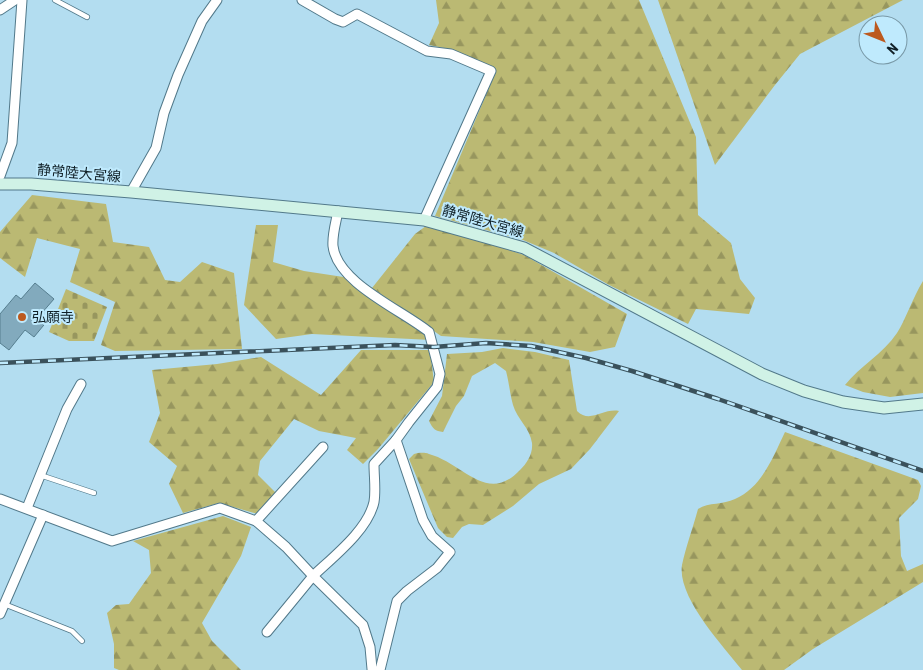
<svg xmlns="http://www.w3.org/2000/svg" width="923" height="670" font-family="'Roboto Condensed','Noto Sans JP',sans-serif">
	<defs>
		<pattern id="forest-firs" width="22" height="20" patternUnits="userSpaceOnUse" patternTransform="scale(1.25)"><rect width="22" height="20" fill="#bbb973"/><path d="M5 1l3.5 6h-7zM16 11l3.5 6h-7z" fill="#97965e"/></pattern>
		<pattern id="cemetery-stones" width="16" height="16" patternUnits="userSpaceOnUse" patternTransform="scale(1.25)"><rect width="16" height="16" fill="#bbb973"/><path d="M2 7V4a2 2 0 0 1 4 0v3zM10 15v-3a2 2 0 0 1 4 0v3z" fill="#97965e"/></pattern>
	</defs>
	<rect width="100%" height="100%" fill="#b3ddf0"/>
	<g fill="url(#forest-firs)">
		<path d="M436,0H639L696,137L698,215L731,243L740,279L755,298L749,314L696,309L688,324L609,285L554,253L523,240L435,216L496,71L454,50L429,45L439,23Z"/>
		<path d="M658,0H903L800,54L775,85L715,165Z"/>
		<path d="M32,195L106,204L113,242L149,247L165,280L180,282L202,262L234,273L242,349L115,351L101,345L115,302L70,282L80,249L37,238L25,277L0,258V232Z"/>
		<path d="M256,225H278L273,262L304,271L350,278L431,340L312,334L276,339L244,305Z"/>
		<path d="M426,226L482,241L524,255L627,314L615,347L590,352L533,342L441,336L372,288L415,234Z"/>
		<path d="M923,281V393L890,397L863,392L845,385C860,366 883,354 897,333C906,319 913,297 923,281Z"/>
		<path d="M503,348L535,352L569,360L577,411C590,424 603,408 619,411L590,449L571,469L539,484L513,506L483,525L469,524L462,527L453,538L447,537L438,528L409,459L414,454C418,453 424,452 429,454C463,463 487,505 520,470C527,463 533,454 532,443C530,428 517,419 513,405C510,395 509,382 506,371L495,363L472,376L464,396L456,406L443,432C435,431 433,429 429,421L442,396L447,354L482,352Z"/>
		<path d="M361,350H430L434,382L378,449L363,464L347,450L356,438L319,431L294,419L260,461L258,475L276,493L258,514L219,503L183,513L169,484L177,466L149,442L160,413L152,370L217,364L261,357L321,395Z"/>
		<path d="M785,432L918,480L921,486L918,499L899,518L901,556L907,571L923,564V582L813,649L784,670H742C723,646 677,597 682,565C686,546 693,528 698,509C709,502 723,505 735,499C762,487 773,457 785,432Z"/>
		<path d="M223,516L251,527L241,556L202,623L212,641L241,670H119L114,668V644L107,613L116,605L129,604L151,573L149,550L133,541Z"/>
	</g>
	<path fill="url(#cemetery-stones)" d="M66,289L107,307L94,341H69L49,332Z"/>
	<path fill="#82aabd" stroke="#567e8f" d="M35,283L54,299L41,314L48,320L34,337L25,330L9,350L0,343V314L16,295L21,299Z"/>
	<g fill="none" stroke-linecap="round" stroke-linejoin="round">
		<defs>
			<g id="service">
				<path d="M55,0L87,17"/>
				<path d="M40,475L94,493"/>
				<path d="M4,604L72,631L82,641"/>
			</g>
			<g id="minor">
				<path d="M302,0L335,19L343,22L357,14L427,51L451,54L491,71L424,220"/>
				<path d="M0,10L15,0"/>
				<path d="M0,176L12,143L22,0"/>
				<path d="M131,192L156,148L164,113L178,75L202,21L217,0"/>
				<path d="M338,211C336,222 332,235 333,246C337,283 402,310 429,332L440,374L437,387L409,422L396,440L423,520L432,536L450,552L437,568L407,591L397,601L380,670"/>
				<path d="M0,499L112,541L220,508L256,521L286,547L313,576C333,557 368,530 374,502C376,490 374,477 374,464L396,440"/>
				<path d="M27,508L67,409L81,384"/>
				<path d="M256,521L323,447"/>
				<path d="M0,614L43,515"/>
				<path d="M267,632L313,576L363,625L370,647L372,669L374,670"/>
			</g>
			<path id="secondary" d="M0,184H31L131,192L424,220L524,248L762,374L804,391L843,402L884,408L923,404"/>
		</defs>
		<use href="#service" stroke="#52798a" stroke-width="6"/>
		<use href="#minor" stroke="#52798a" stroke-width="11"/>
		<use href="#secondary" stroke="#52798a" stroke-width="13"/>
		<use href="#service" stroke="#fff" stroke-width="4.5"/>
		<use href="#minor" stroke="#fff" stroke-width="9"/>
		<use href="#secondary" stroke="#d0f2e6" stroke-width="11"/>
		<defs>
			<path id="rail" d="M0,363L395,345L434,347L486,343L531,346L586,358L632,371L718,399L923,471"/>
		</defs>
		<use href="#rail" stroke="#3a515b" stroke-width="4.5"/>
		<use href="#rail" stroke="#bfeafd" stroke-width="2.5" stroke-dasharray="8" stroke-linecap="butt"/>
	</g>
	<circle fill="#bc591e" stroke="#bfeafd" stroke-width="2" cx="22" cy="317" r="5"/>
	<g text-anchor="middle" stroke-width="4" stroke-linejoin="round" paint-order="stroke">
		<g font-size="14" fill="#102027" stroke="#bfeafd">
			<text transform="translate(79 173) rotate(5)" y="5">静常陸大宮線</text>
			<text transform="translate(483 221) rotate(16)" y="5">静常陸大宮線</text>
		</g>
		<g font-size="14" fill="#102027" stroke="#bfeafd" text-anchor="start">
			<text x="32" y="322">弘願寺</text>
		</g>
	</g>
	<g transform="translate(883 40) rotate(133)"><circle r="24" fill="#bfeafd" stroke="#7999a7"/>
	<path d="M0-4L9 19L0 12L-9 19Z" fill="#bc591e"/>
	<text y="-8" font-size="14" font-weight="bold" text-anchor="middle" fill="#102027">N</text>
	</g>
</svg>
